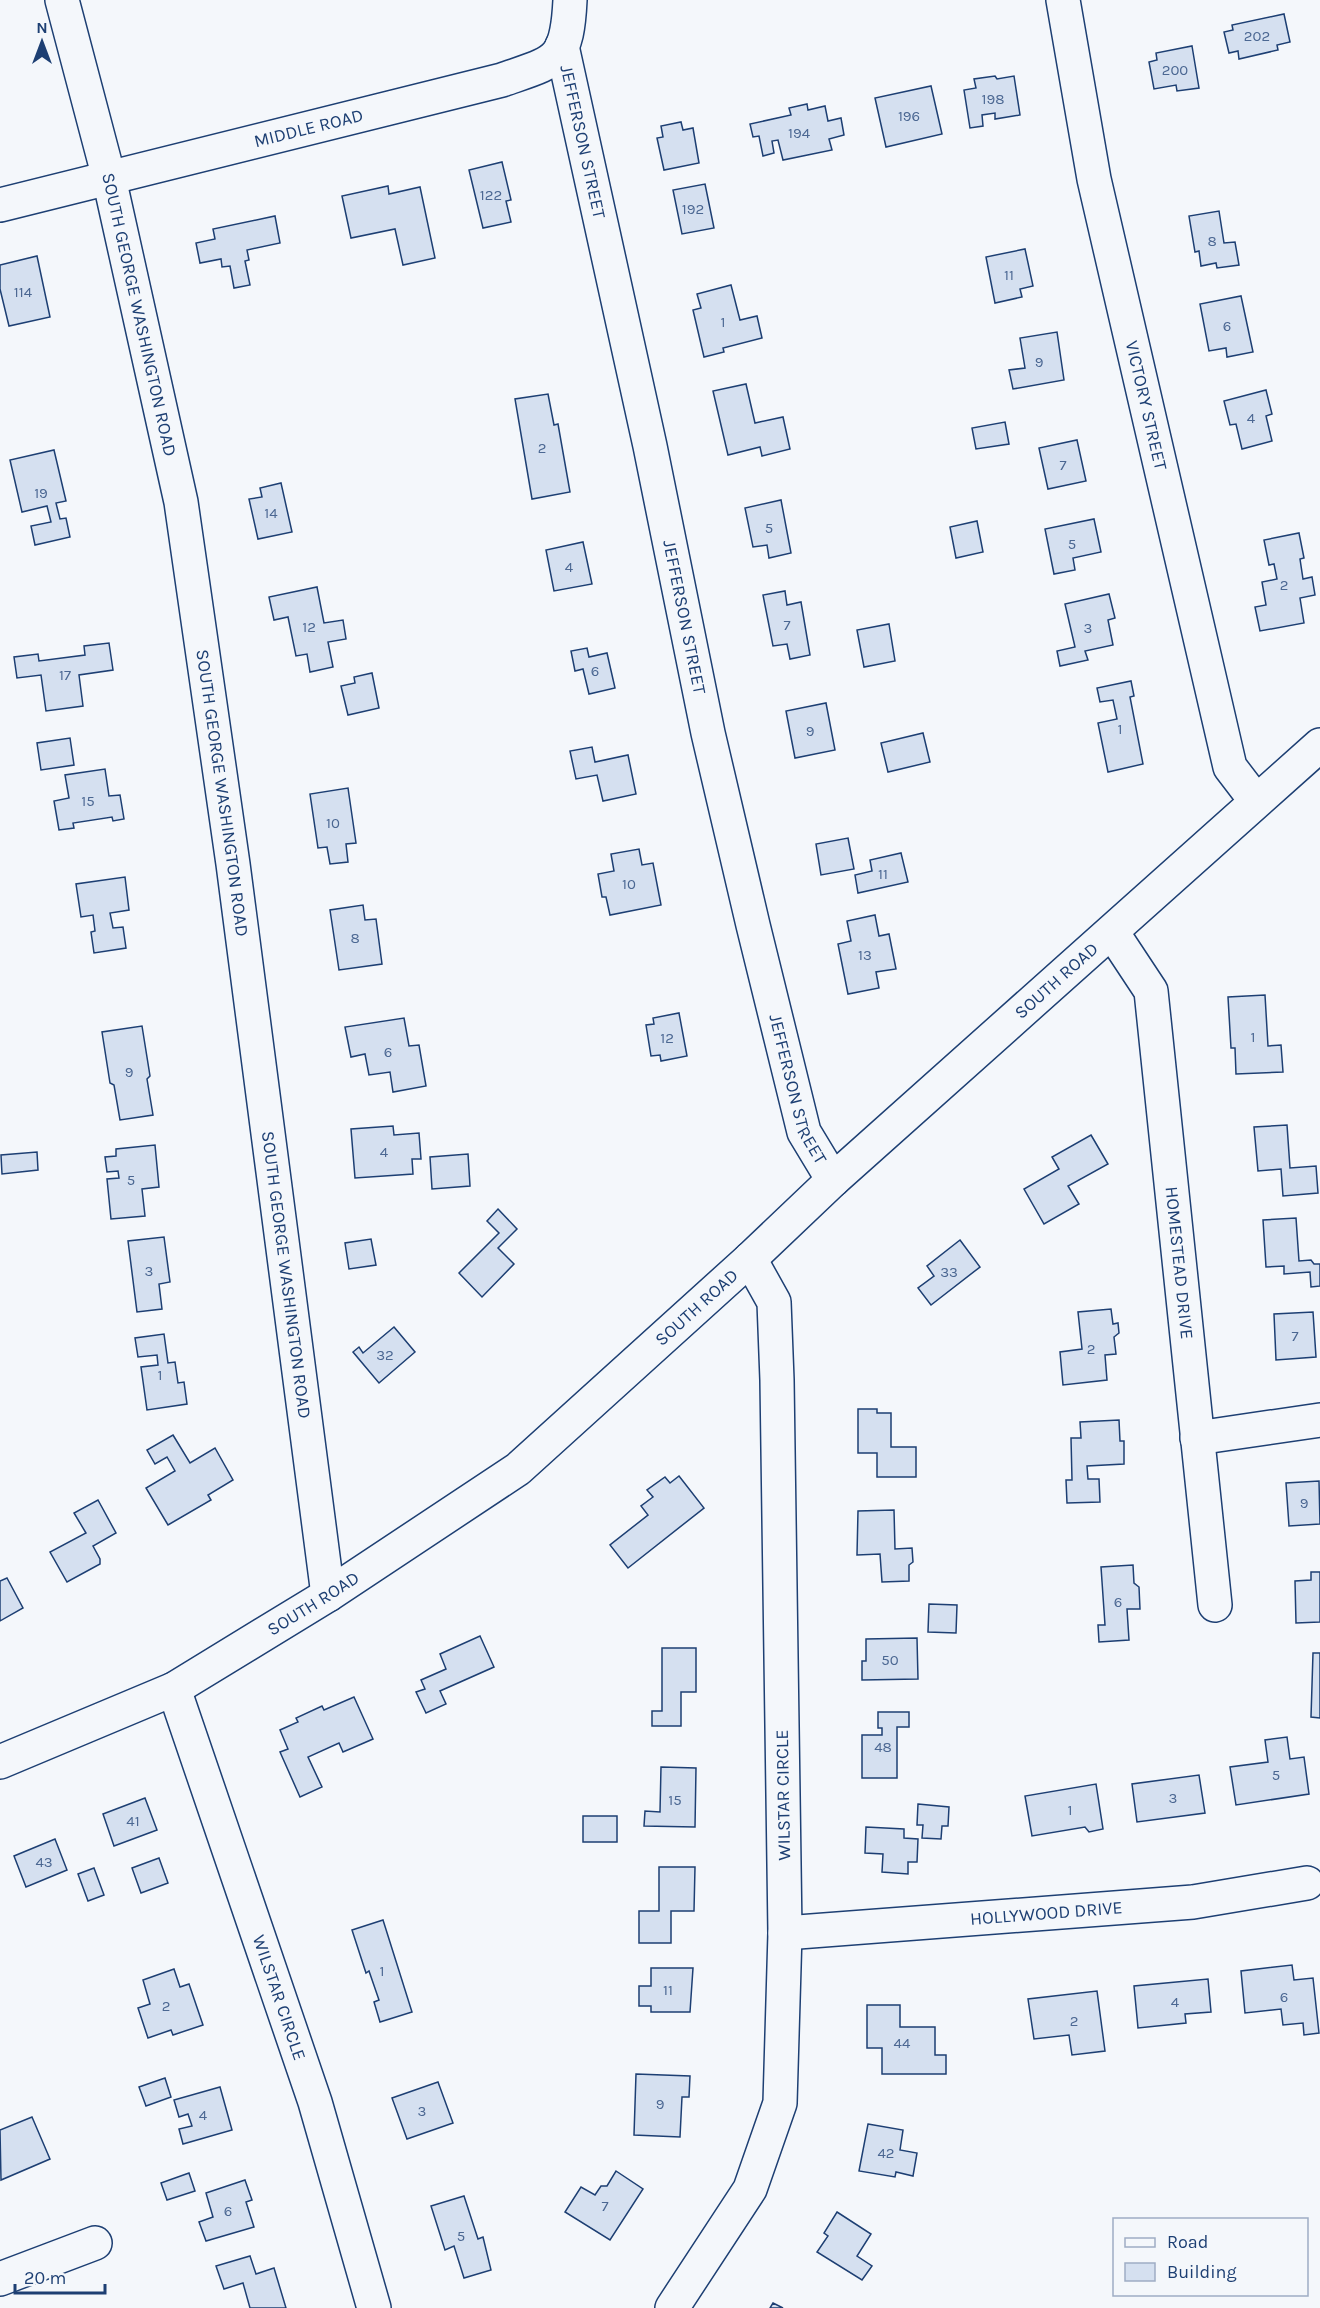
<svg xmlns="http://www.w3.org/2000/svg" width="1320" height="2308" font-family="Karla,sans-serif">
	<rect width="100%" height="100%" fill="#f4f7fb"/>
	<g fill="#d5e0f0" stroke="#1d3f73" stroke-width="1.5">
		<path d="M1284,14L1290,42L1277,45L1278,50L1239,59L1238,51L1229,53L1224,32L1233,30L1232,25Z"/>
		<path d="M1192,46L1199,88L1177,91L1176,85L1154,89L1149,62L1157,60L1156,53Z"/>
		<path d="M995,76L997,79L1014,76L1020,115L995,119V113L982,115L983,126L970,128L964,90L976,88L974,79Z"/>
		<path d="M931,86L942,134L886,147L875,98Z"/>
		<path d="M807,104L808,110L825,106L828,121L841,118L844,135L829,139L832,150L783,160L778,140L772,141L774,153L763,156L759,136L753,137L750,124L791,115L789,108Z"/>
		<path d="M681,122L683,130L693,128L699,163L664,170L657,138L663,137L661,126Z"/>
		<path d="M502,162L511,200L506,201L511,222L483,228L469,170Z"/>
		<path d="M705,184L714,228L682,234L673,190Z"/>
		<path d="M388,186L389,194L420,187L435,258L403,265L395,229L351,238L342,196Z"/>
		<path d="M1219,211L1224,243L1235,242L1239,265L1217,268L1216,263L1201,266L1199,251L1195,252L1189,216Z"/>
		<path d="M275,216L280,243L247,250L249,260L245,261L250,285L234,288L230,266L222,267L221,259L200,263L196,243L215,239L213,229Z"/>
		<path d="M1025,249L1033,286L1020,289L1022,297L995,303L986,257Z"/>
		<path d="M37,256L50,317L9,326L0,289V265Z"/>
		<path d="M731,285L740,320L757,316L762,338L723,348L724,352L704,357L693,310L701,308L697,294Z"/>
		<path d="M1241,296L1253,352L1227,357L1226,348L1209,351L1200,304Z"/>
		<path d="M1057,332L1064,380L1013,389L1009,370L1025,368L1020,338Z"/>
		<path d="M746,384L755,423L783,417L790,449L762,456L760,447L728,455L713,391Z"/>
		<path d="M1266,390L1272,414L1266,416L1272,441L1242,449L1236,424L1230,425L1224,401Z"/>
		<path d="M548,394L554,425L558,424L570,492L532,499L515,399Z"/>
		<path d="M1005,422L1009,444L976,449L972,428Z"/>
		<path d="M1077,440L1086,481L1048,489L1039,448Z"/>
		<path d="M54,450L66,501L56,503L60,519L66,518L70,537L35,545L31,526L51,522L47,506L22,512L10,460Z"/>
		<path d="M281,483L292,532L258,539L249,499L262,497L260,488Z"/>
		<path d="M781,500L791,553L769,558L767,545L753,547L745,508Z"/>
		<path d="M1094,519L1101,552L1073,558L1075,570L1054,574L1045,529Z"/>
		<path d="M977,521L983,552L956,558L950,527Z"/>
		<path d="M1299,533L1304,558L1300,559L1303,579L1312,577L1315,595L1300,598L1304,623L1260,631L1255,607L1266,605L1262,582L1277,579L1274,564L1269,565L1264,540Z"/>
		<path d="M583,542L592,584L554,591L546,550Z"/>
		<path d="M317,587L324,623L343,620L346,639L328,642L333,667L310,672L307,654L296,656L288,617L274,620L269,597Z"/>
		<path d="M785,591L787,605L801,602L810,655L790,659L787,644L773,646L763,595Z"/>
		<path d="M1109,594L1115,618L1108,620L1113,645L1085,651L1088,660L1060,666L1057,651L1075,647L1065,604Z"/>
		<path d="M889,624L895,661L864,667L857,630Z"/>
		<path d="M109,643L113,670L79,675L83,706L46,711L41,675L17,678L14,657L38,654L39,661L85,655L84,646Z"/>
		<path d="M587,648L589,657L607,653L615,688L589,694L583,669L575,671L571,651Z"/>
		<path d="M372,673L379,708L348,715L341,686L355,683L354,677Z"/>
		<path d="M1131,681L1134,696L1130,697L1143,764L1108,772L1098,723L1117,719L1113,700L1100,702L1097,688Z"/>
		<path d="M826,703L835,750L795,758L786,711Z"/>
		<path d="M923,733L930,762L888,772L881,743Z"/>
		<path d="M70,738L74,765L41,770L37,743Z"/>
		<path d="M592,747L595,762L628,755L636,794L603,801L597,775L576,779L570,751Z"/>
		<path d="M105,769L109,796L120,795L124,819L113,821L112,817L73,823L74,828L59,830L54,801L69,798L65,775Z"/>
		<path d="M348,788L356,843L346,844L348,862L330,864L327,847L318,848L310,794Z"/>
		<path d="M848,838L854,869L821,875L816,844Z"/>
		<path d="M639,849L642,865L653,863L661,905L610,915L606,897H602L598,874L614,871L611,854Z"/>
		<path d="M901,853L908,882L858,893L855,875L872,871L870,860Z"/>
		<path d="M125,877L129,910L110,913L113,928L123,927L126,948L94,953L91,932L95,931L93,915L81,917L76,884Z"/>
		<path d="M363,905L365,920L376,919L382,964L339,970L330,910Z"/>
		<path d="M875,915L879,936L889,934L896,969L876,972L879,988L848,994L838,944L851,941L847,921Z"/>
		<path d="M1265,995L1268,1046L1281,1045L1283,1072L1236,1074L1235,1048H1231L1228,997Z"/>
		<path d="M679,1013L687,1056L661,1061L660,1055L651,1056L646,1025L654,1024L653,1018Z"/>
		<path d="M404,1018L409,1046L419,1045L426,1086L393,1092L390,1072L369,1075L365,1054L351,1057L345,1027Z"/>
		<path d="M142,1026L150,1076L147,1079L153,1115L120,1120L114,1085L110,1083L102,1032Z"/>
		<path d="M1287,1125L1290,1168L1316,1166L1318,1193L1283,1196L1281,1169L1258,1171L1254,1127Z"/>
		<path d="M393,1126L394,1135L419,1133L421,1159H412L413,1174L355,1178L351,1129Z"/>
		<path d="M1091,1135L1108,1164L1068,1186L1079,1204L1044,1224L1024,1189L1059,1169L1052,1157Z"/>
		<path d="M155,1145L159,1187L142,1189L145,1216L111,1219L107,1179L119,1178L118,1171L107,1172L105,1157L116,1156V1149Z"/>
		<path d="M37,1152L38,1170L2,1174L1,1155Z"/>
		<path d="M468,1154L470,1186L432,1189L430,1157Z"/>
		<path d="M498,1209L517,1229L498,1248L514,1264L482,1297L459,1273L499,1233L487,1221Z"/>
		<path d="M1296,1218L1299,1261L1311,1260L1314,1264H1320V1286L1311,1287L1310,1272L1284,1274V1266L1266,1267L1263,1220Z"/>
		<path d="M164,1237L170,1282L159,1284L162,1309L137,1312L128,1241Z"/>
		<path d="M371,1239L376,1265L349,1269L345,1243Z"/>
		<path d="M960,1240L980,1267L931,1305L918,1288L934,1276L927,1266Z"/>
		<path d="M1111,1309L1113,1324L1118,1323L1119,1333L1114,1337L1116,1354L1105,1355L1107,1380L1063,1385L1060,1352L1082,1349L1078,1312Z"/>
		<path d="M1313,1312L1316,1357L1276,1360L1274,1314Z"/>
		<path d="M394,1327L415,1352L379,1383L353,1352L359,1347L363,1353Z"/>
		<path d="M164,1334L168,1363L175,1362L178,1383L184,1382L187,1404L147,1410L141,1367L158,1365L157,1355L138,1357L135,1338Z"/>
		<path d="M858,1409H877V1413H891V1447H916V1477H877V1453H858Z"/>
		<path d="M1119,1420L1120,1441H1124V1464L1087,1466L1088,1479H1099L1100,1502L1067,1503L1066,1480H1072L1071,1438H1081L1080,1422Z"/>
		<path d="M173,1435L190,1463L215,1448L233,1480L208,1495L211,1500L168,1525L146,1488L175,1471L167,1457L155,1464L147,1450Z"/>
		<path d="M679,1476L704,1508L628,1568L610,1545L648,1515L641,1506L653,1497L647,1490L665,1477L670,1483Z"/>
		<path d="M1319,1481L1320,1524L1289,1526L1286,1483Z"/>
		<path d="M98,1500L116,1533L93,1546L100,1559V1564L67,1582L50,1552L86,1533L74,1513Z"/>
		<path d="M894,1510L895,1549L912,1548L913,1562L909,1565V1581L882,1582L880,1554L857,1555L858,1511Z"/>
		<path d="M1133,1565L1134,1583L1139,1587L1140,1609H1127L1129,1640L1099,1642L1098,1625H1105L1101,1567Z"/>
		<path d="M1311,1572H1320V1622L1296,1623L1295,1581L1311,1580Z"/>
		<path d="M7,1578L23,1608L0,1621V1581Z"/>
		<path d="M929,1604L957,1605L956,1633L928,1632Z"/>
		<path d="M480,1636L494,1667L440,1691L446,1704L426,1713L416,1692L425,1689L421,1680L446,1669L440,1654Z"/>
		<path d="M917,1638L918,1679L862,1680V1661H866V1639Z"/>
		<path d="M662,1648H696V1692H681V1726H652V1711H662Z"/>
		<path d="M1313,1653H1320V1718L1311,1717Z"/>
		<path d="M354,1697L373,1739L343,1752L339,1743L308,1757L322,1787L300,1797L280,1752L288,1749L280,1730L298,1722L296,1718L322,1706L324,1710Z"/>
		<path d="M878,1712H909V1727H897V1778H862V1735H882V1728H878Z"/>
		<path d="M1287,1737L1290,1759L1304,1757L1309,1794L1236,1805L1230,1767L1268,1762L1265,1740Z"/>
		<path d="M661,1767L696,1768L695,1827L644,1826L645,1811L660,1812Z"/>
		<path d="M1199,1775L1205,1813L1137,1822L1132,1784Z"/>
		<path d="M1096,1784L1103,1829L1089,1832L1085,1827L1032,1836L1025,1796Z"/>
		<path d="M145,1798L157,1830L114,1846L103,1814Z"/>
		<path d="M918,1804L949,1807L948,1826H942L941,1839L922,1838L923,1825H917Z"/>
		<rect x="583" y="1816" width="34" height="26"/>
		<path d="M866,1827L904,1829V1838L918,1839L917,1862H908V1874L882,1872L883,1854L865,1853Z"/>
		<path d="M55,1839L67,1870L26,1887L14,1856Z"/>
		<path d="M159,1858L168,1883L141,1893L132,1868Z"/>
		<path d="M659,1867H695L694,1911H671V1943H639V1911H659Z"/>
		<path d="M94,1868L104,1895L88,1901L78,1874Z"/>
		<path d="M383,1920L412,2012L380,2022L374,2002L379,2000L369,1971L366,1973L352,1930Z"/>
		<path d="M1292,1965L1294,1980L1313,1978L1319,2033L1304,2035L1303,2023L1283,2025L1281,2009L1245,2013L1241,1971Z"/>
		<path d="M651,1968H693L690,2012H651V2006H639V1986H651Z"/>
		<path d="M174,1969L180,1987L189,1984L203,2025L173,2035L171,2030L148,2038L138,2008L150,2004L143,1980Z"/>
		<path d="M1208,1979L1211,2012L1185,2014L1186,2023L1138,2028L1134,1986Z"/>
		<path d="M1097,1991L1105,2051L1072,2055L1069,2035L1034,2039L1028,1999Z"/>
		<path d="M867,2005H900V2027H935V2055H946V2074H882V2048H867Z"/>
		<path d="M636,2074L690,2076L689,2097H682L680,2137L634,2135Z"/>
		<path d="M165,2078L171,2097L146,2106L139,2087Z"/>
		<path d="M438,2082L453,2123L407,2139L392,2098Z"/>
		<path d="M220,2087L232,2130L183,2144L179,2129L192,2126L188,2114L179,2117L174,2100Z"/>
		<path d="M32,2117L50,2159L1,2180L0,2130Z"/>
		<path d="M868,2124L903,2130L900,2150L917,2153L913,2176L896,2172L895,2177L859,2171Z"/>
		<path d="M616,2171L643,2189L610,2240L565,2212L581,2187L595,2195L601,2186H607Z"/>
		<path d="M189,2173L195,2191L167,2200L161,2183Z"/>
		<path d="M245,2180L252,2200L246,2202L254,2227L206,2241L199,2222L213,2217L206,2193Z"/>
		<path d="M464,2196L478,2239L483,2237L491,2270L464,2278L454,2246L445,2250L431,2206Z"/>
		<path d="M837,2212L871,2234L857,2256L872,2266L862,2280L817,2252L828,2236L824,2233Z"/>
		<path d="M250,2256L256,2274L274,2268L286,2308H250L243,2283L224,2289L216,2266Z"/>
		<path d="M773,2303L783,2308H770Z"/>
	</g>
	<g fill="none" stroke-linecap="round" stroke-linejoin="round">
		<defs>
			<g id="minor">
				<path id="s1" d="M62,0L109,178L181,502L233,864L328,1595"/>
				<path id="s2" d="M1063,0L1094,179L1230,767L1256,801"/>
				<path id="s3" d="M562,46L650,446L708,733L753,925L804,1132L833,1180"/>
				<path id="s4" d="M0,205L502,80C556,61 567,63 570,0"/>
				<path id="s5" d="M1112,932L1151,991L1215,1605"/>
				<path d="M1197,1438L1320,1420"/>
				<path id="s6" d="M174,1689L315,2102L374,2308"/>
				<path id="s7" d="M785,1933L1193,1902L1307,1883"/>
				<path d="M0,2279L95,2243"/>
				<path d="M672,2308L750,2189L780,2103L785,1933L777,1380L774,1302L750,1259"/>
			</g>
			<g id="major">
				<path id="s8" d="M0,1762L174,1689L328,1595L518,1469L750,1259L833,1180L1320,745"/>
			</g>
		</defs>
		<use href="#minor" stroke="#1d3f73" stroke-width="36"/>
		<use href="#major" stroke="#1d3f73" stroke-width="36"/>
		<use href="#minor" stroke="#f4f7fb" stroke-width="33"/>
		<use href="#major" stroke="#f4f7fb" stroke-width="33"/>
	</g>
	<g text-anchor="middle" stroke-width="4.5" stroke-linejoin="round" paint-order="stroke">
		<g font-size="15" fill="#4b6792">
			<text x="1257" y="41">202</text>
			<text x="1175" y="75">200</text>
			<text x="993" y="104">198</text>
			<text x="909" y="121">196</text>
			<text x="799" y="138">194</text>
			<text x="491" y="200">122</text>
			<text x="693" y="214">192</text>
			<text x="1212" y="246">8</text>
			<text x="1009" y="280">11</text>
			<text x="23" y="297">114</text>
			<text x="723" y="327">1</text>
			<text x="1227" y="331">6</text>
			<text x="1039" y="367">9</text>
			<text x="1251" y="423">4</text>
			<text x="542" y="453">2</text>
			<text x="1063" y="470">7</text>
			<text x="41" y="498">19</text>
			<text x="271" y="518">14</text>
			<text x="769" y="533">5</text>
			<text x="1072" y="549">5</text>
			<text x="569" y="572">4</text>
			<text x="1284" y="590">2</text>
			<text x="787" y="630">7</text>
			<text x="309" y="632">12</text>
			<text x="1088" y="633">3</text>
			<text x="595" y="676">6</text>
			<text x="65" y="680">17</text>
			<text x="1120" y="734">1</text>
			<text x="810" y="736">9</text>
			<text x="88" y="806">15</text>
			<text x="333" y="828">10</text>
			<text x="883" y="879">11</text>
			<text x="629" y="889">10</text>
			<text x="355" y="943">8</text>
			<text x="865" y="960">13</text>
			<text x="1253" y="1042">1</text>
			<text x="667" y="1043">12</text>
			<text x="388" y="1057">6</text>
			<text x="129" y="1077">9</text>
			<text x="384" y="1157">4</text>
			<text x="131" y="1185">5</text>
			<text x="149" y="1276">3</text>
			<text x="949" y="1277">33</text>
			<text x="1295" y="1341">7</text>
			<text x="1091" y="1354">2</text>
			<text x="385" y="1360">32</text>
			<text x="160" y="1380">1</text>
			<text x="1304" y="1508">9</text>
			<text x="1118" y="1607">6</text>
			<text x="890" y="1665">50</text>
			<text x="883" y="1752">48</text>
			<text x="1276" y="1780">5</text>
			<text x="1173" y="1803">3</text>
			<text x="675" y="1805">15</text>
			<text x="1070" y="1815">1</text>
			<text x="133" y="1826">41</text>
			<text x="44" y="1867">43</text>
			<text x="382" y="1976">1</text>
			<text x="668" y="1995">11</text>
			<text x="1284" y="2002">6</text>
			<text x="1175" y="2007">4</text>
			<text x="166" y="2011">2</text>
			<text x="1074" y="2026">2</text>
			<text x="902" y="2048">44</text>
			<text x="660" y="2109">9</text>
			<text x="422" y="2116">3</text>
			<text x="203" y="2120">4</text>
			<text x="886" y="2158">42</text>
			<text x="605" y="2211">7</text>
			<text x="228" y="2216">6</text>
			<text x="461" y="2241">5</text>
		</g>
		<g font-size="18" fill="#1d3f73" stroke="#f4f7fb">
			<text dy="6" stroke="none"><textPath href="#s4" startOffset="318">MIDDLE ROAD</textPath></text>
			<text dy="6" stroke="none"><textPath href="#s3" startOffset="98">JEFFERSON STREET</textPath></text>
			<text dy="6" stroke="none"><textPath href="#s1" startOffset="324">SOUTH GEORGE WASHINGTON ROAD</textPath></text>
			<text dy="6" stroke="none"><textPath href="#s2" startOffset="414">VICTORY STREET</textPath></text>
			<text dy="6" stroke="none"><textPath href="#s3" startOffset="584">JEFFERSON STREET</textPath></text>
			<text dy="6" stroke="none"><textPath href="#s1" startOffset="810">SOUTH GEORGE WASHINGTON ROAD</textPath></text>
			<text dy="6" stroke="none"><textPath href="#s8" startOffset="1324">SOUTH ROAD</textPath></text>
			<text dy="6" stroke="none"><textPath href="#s3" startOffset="1070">JEFFERSON STREET</textPath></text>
			<text dy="6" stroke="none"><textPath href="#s5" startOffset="344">HOMESTEAD DRIVE</textPath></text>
			<text dy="6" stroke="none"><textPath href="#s1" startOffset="1296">SOUTH GEORGE WASHINGTON ROAD</textPath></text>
			<text dy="6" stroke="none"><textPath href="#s8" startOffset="838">SOUTH ROAD</textPath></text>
			<text dy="6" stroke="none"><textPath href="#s8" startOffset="352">SOUTH ROAD</textPath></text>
			<text transform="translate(783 1795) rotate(-91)" y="6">WILSTAR CIRCLE</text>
			<text dy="6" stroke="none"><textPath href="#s7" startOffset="262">HOLLYWOOD DRIVE</textPath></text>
			<text dy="6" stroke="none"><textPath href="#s6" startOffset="326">WILSTAR CIRCLE</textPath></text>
		</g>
	</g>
	<rect x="1113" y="2218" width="195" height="78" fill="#f4f7fb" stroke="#9eadc5" stroke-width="1.5"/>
	<rect x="1125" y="2238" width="30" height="9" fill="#f4f7fb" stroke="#9eadc5" stroke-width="1.5"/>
	<text x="1167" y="2248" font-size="18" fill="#1d3f73">Road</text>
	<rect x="1125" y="2263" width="30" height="18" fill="#d5e0f0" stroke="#9eadc5" stroke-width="1.5"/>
	<text x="1167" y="2278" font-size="18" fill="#1d3f73">Building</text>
	<g transform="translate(42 42)" stroke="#f4f7fb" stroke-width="4.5" paint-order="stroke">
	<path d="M0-4.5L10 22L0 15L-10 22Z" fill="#1d3f73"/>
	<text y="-9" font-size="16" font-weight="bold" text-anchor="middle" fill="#1d3f73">N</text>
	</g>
	<path d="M15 2284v9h90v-9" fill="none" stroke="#1d3f73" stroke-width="3"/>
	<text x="24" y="2284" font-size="18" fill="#1d3f73" stroke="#f4f7fb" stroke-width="4.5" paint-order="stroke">20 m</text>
</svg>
